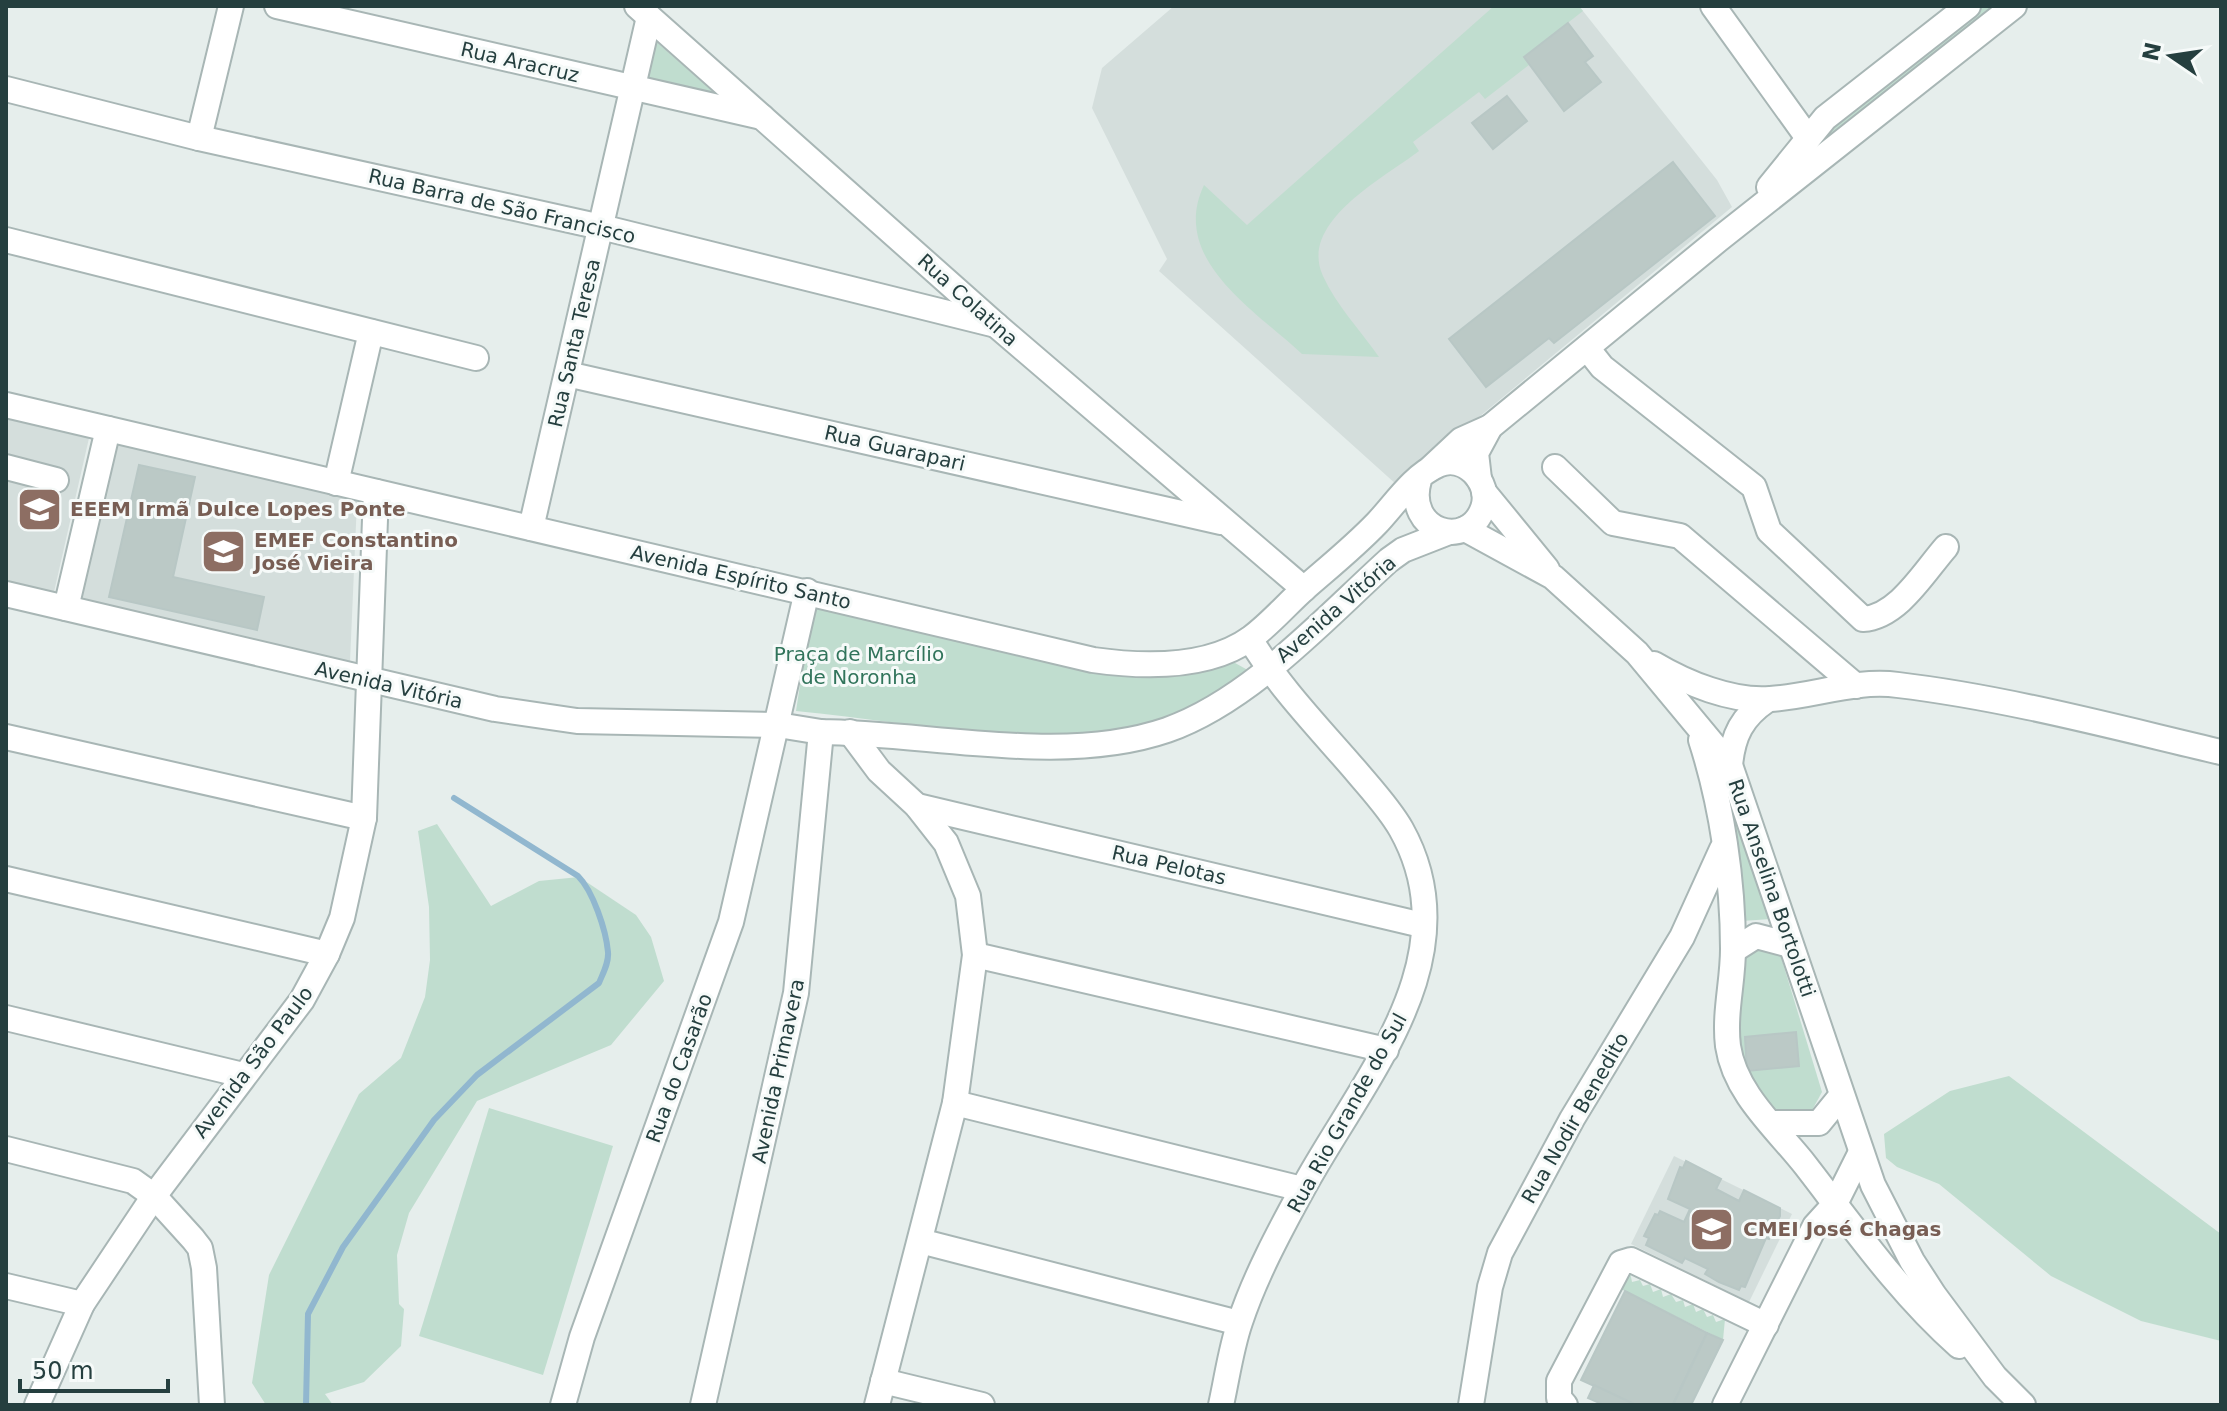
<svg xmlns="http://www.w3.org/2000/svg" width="2227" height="1411" font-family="'DejaVu Sans',sans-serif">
	<rect width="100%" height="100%" fill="#e6eeec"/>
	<g fill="#d4dedc">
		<path d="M1174,6H1579L1717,180L1732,207L1397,485L1159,271L1167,259L1092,108L1102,68Z"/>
		<path d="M6,419L89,438L54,592L6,581Z"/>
		<path d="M117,443L357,501L350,662L80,600Z"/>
		<path d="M1674,1156L1792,1214L1749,1302L1631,1244Z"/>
	</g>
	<g fill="#c0ddcf">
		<path d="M1494,6H1579L1583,11L1524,57L1529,65L1485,99L1479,92L1413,142L1419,151C1384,178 1298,222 1323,276C1336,305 1361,331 1379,357L1302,354C1255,310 1169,259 1204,185L1247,225Z"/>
		<path d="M1978,6H1995L1820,144L1815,139Z"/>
		<path d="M652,38L719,97L642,81Z"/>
		<path d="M813,600L1094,672L1165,677L1228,659L1253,673C1224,692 1195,711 1162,722C1064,753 900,721 796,711Z"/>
		<path d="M1733,788L1771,919L1742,921Z"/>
		<path d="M437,824L491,906L539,881L579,877L636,915L651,937L664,981L611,1045L477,1101L409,1213L397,1255L399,1304L404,1309L401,1346L364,1382L325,1394L333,1405H266L252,1383L269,1275L359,1094L401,1058L425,997L430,960L429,907L418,831Z"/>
		<path d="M1778,947L1822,1092L1810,1114L1779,1120L1748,1078L1736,1032L1744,950Z"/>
		<path d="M2009,1076L2221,1234V1341L2141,1321L2051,1276L1939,1184L1897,1167L1886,1158L1884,1134L1950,1091Z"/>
		<path d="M489,1108L613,1146L543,1375L419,1336Z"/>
		<path d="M1630,1272L1632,1282L1640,1280L1643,1286L1650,1284L1653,1292L1661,1289L1663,1297L1671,1294L1676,1302L1683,1300L1685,1307L1693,1304L1696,1312L1703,1309L1707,1317L1713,1315L1716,1322L1725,1319L1723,1340L1619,1288Z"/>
	</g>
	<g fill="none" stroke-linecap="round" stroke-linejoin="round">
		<path stroke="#91b7cf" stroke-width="6" d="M306,1405L308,1314L343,1247L434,1120L477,1075L599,983C603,973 609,963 608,952C606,930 593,891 578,876L454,798"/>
	</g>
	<g fill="#bbc9c6" stroke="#b8c7c5" stroke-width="2">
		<path d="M1568,23L1593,56L1585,62L1601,82L1564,111L1524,57Z"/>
		<path d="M1507,96L1527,121L1493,149L1472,123Z"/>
		<path d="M1673,162L1715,216L1554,343L1549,338L1486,387L1449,339Z"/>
		<path d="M139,465L195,477L173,577L264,597L257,630L109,597Z"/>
		<path d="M1796,1032L1799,1066L1747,1071L1745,1037Z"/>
		<path d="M1686,1161L1721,1179L1716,1189L1739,1201L1744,1190L1780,1208V1216L1769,1239L1766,1238L1745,1287L1741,1286L1739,1290L1719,1282L1705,1274L1708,1269L1685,1258L1682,1263L1646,1245L1649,1238L1644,1236L1655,1214L1658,1215L1660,1211L1684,1222L1690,1209L1668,1199L1680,1167L1683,1168Z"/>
		<path d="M1625,1291L1707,1333L1673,1405H1636L1581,1380Z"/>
		<path d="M1707,1333L1723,1340L1691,1405H1673Z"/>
		<path d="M1594,1385L1636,1405H1604L1588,1398Z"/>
	</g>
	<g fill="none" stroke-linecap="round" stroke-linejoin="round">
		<defs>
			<g id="minor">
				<path d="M277,6L762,117"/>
				<path d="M637,6L996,325L1304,589"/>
				<path d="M1713,6L1808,138"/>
				<path d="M6,89L199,138L601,227L996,325"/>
				<path d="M199,138L231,6"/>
				<path d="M1769,187L1825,118L1968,6"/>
				<path d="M6,240L476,358"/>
				<path d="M1587,348L1602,367L1754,487L1769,531L1863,619C1898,617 1924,572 1946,547"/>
				<path d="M567,374L1221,522"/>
				<path d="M6,405L1093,660C1143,667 1208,669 1251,638C1270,624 1287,604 1305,588C1329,567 1354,547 1377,523C1394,505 1414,475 1438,465C1463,453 1492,482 1483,508C1468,551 1404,532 1419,480"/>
				<path d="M6,467L56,480"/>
				<path d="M1555,467L1613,523L1680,536L1856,686"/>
				<path d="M1431,468L1461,440L1490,427"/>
				<path d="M1479,479L1476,453L1490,427L1718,240L2014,6"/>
				<path d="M336,483L371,332"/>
				<path d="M1484,492L1547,569"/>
				<path d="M531,528L649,17"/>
				<path d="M1465,529L1553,577L1637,653L1730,765L1873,1185L1912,1261L1934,1295L1995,1377L2023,1405"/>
				<path d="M6,594L495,709L577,721L778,725L821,732C930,733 1062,766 1167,730C1250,701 1325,618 1389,560L1403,550L1449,532"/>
				<path d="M66,608L108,429"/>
				<path d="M1654,664C1686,683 1732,702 1770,699C1812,697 1855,679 1898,685C2007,698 2114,727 2221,752"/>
				<path d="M850,732L879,771L917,806L946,843L968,896L975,955L955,1103L877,1405"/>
				<path d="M6,737L364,818"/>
				<path d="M1701,740C1722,805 1733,881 1733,949C1733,982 1724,1013 1728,1046C1735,1094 1778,1130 1806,1166C1854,1228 1900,1294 1959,1346"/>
				<path d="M1730,765C1733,735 1742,717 1767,700"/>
				<path d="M917,806L1422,925"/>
				<path d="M6,879L327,954"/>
				<path d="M1734,950L1756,936L1790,945"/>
				<path d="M975,955L1386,1050"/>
				<path d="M6,1018L243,1075"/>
				<path d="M955,1103L1302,1189"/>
				<path d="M1771,1123H1819L1841,1096"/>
				<path d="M6,1149L133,1181L154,1196L193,1239L200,1248L204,1268L212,1405"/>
				<path d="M920,1241L1239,1323"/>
				<path d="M6,1286L82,1304"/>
				<path d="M883,1381L982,1405"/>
				<path d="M37,1405L82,1304L154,1196L302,1000L327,954L342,918L364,818L376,492"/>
				<path d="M563,1405L582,1337L731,922L807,591"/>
				<path d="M703,1405L796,993L821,732"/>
				<path d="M1221,1405C1227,1378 1231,1348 1240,1322C1255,1277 1279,1232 1302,1190C1360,1082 1474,959 1401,829C1389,808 1371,789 1356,771C1319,728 1279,687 1250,639"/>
				<path d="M1471,1405L1490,1287L1500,1253L1572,1119L1682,937L1722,849"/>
				<path d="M1565,1405L1559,1398V1381L1621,1263L1631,1260L1766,1325"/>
				<path d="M1725,1405L1815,1226L1835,1204L1861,1152"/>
			</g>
		</defs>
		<use href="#minor" stroke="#a8b6b5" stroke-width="28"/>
		<use href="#minor" stroke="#fff" stroke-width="24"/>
	</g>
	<defs>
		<symbol id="school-square" viewBox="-11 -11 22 22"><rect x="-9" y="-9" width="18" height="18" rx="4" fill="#8d6e63" stroke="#f6faf9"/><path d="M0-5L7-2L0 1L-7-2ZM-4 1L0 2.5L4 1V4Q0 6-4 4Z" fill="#fff"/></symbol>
	</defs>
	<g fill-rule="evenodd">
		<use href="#school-square" x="14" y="484" width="51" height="51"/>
		<use href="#school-square" x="198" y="526" width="51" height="51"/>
		<use href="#school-square" x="1686" y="1204" width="51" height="51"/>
	</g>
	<g text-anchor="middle" stroke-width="6" stroke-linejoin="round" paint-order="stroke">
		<g font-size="20" fill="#253f3f" stroke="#f6faf9">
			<text transform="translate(520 62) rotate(13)" y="7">Rua Aracruz</text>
			<text transform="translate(502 206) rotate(13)" y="7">Rua Barra de São Francisco</text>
			<text transform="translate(968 300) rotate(42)" y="7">Rua Colatina</text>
			<text transform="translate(574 343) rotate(-77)" y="7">Rua Santa Teresa</text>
			<text transform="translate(895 448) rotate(13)" y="7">Rua Guarapari</text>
			<text transform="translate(741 577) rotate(13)" y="7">Avenida Espírito Santo</text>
			<text transform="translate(1336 609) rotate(-41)" y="7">Avenida Vitória</text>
			<text transform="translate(389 685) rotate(13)" y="7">Avenida Vitória</text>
			<text transform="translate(1169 865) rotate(13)" y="7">Rua Pelotas</text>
			<text transform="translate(1772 888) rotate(71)" y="7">Rua Anselina Bortolotti</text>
			<text transform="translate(253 1062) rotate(-53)" y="7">Avenida São Paulo</text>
			<text transform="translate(679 1068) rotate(-70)" y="7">Rua do Casarão</text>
			<text transform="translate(778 1071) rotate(-78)" y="7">Avenida Primavera</text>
			<text transform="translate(1347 1113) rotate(-61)" y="7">Rua Rio Grande do Sul</text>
			<text transform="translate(1575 1118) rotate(-60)" y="7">Rua Nodir Benedito</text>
		</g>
		<g font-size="20" font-weight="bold" fill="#785e54" stroke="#f6faf9" text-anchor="start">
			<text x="70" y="516">EEEM Irmã Dulce Lopes Ponte</text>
			<text x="254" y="547">EMEF Constantino<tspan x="254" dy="23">José Vieira</tspan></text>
			<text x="1743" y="1236">CMEI José Chagas</text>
		</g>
		<g font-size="20" fill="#31745b" stroke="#f6faf9">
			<text x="859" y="661">Praça de Marcílio<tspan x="859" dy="23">de Noronha</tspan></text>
		</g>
	</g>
	<rect width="2227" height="1411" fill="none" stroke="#253f3f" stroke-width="16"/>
	<g transform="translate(2171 56) rotate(283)" stroke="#f6faf9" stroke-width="6" paint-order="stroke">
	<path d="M0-6L14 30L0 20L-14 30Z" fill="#253f3f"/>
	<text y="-12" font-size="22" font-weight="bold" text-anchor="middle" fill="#253f3f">N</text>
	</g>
	<path d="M20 1379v12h148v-12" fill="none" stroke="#253f3f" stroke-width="4"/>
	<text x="32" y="1379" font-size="24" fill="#253f3f" stroke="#f6faf9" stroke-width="6" paint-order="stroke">50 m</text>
</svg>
